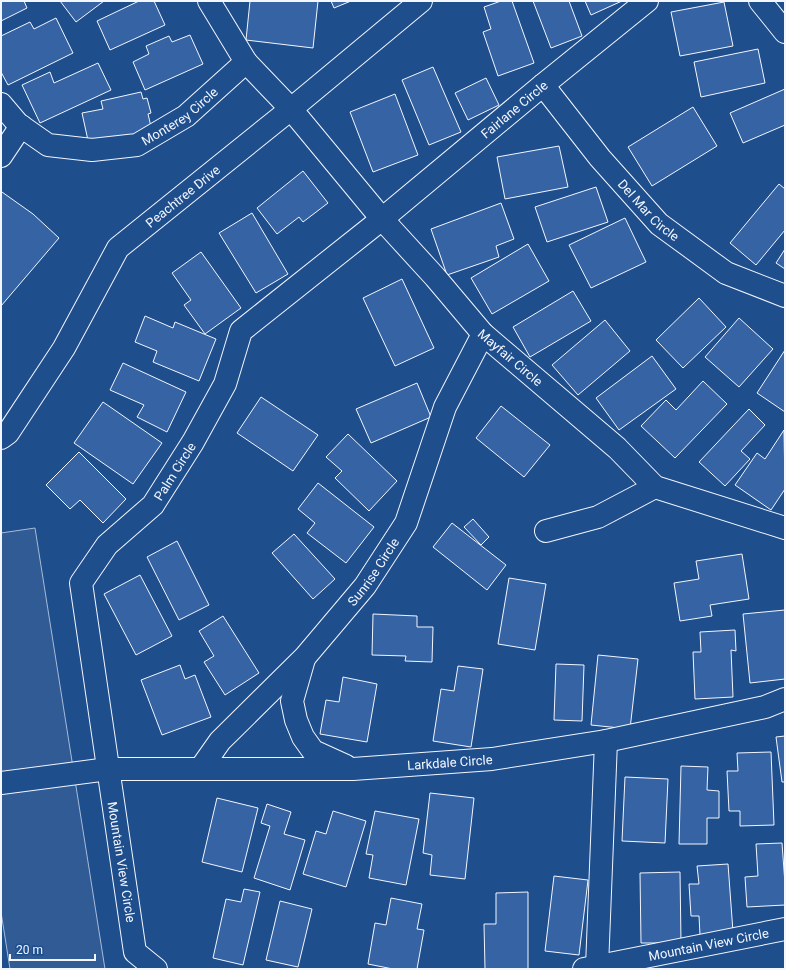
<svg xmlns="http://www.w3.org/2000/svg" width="786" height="970" font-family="Roboto,sans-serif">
	<rect width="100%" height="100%" fill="#1f4e8c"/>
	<path fill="#305b95" stroke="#a8bbd7" d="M35,528L105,969H10L1,912V533Z"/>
	<g fill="#3563a3" stroke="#f2f6ff">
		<path d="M1,1H24L27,8L1,21Z"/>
		<path d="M60,1H104L76,22Z"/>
		<path d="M139,1H154L165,25L110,50L97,21Z"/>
		<path d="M250,1H318L313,48L246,40Z"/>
		<path d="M331,1H351L334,8Z"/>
		<path d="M501,1H512L534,63L498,76L483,32L491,29L484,7Z"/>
		<path d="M533,1H569L582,36L551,48Z"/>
		<path d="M585,1H622L591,15Z"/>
		<path d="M724,2L733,46L680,56L671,12Z"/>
		<path d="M56,18L73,53L8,85L1,72V36L30,22L34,29Z"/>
		<path d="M190,35L203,64L145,90L133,62L149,54L146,46L169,36L172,42Z"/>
		<path d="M758,49L765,83L701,97L694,62Z"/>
		<path d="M98,63L111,90L40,123L22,85L50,72L54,83Z"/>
		<path d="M433,67L461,132L429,145L402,80Z"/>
		<path d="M486,78L499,105L468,120L455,93Z"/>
		<path d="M785,89V125L743,143L730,113Z"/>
		<path d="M141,92L143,99L147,98L151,113L148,114L152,131L89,145L82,113L103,109L101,101Z"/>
		<path d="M395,94L418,155L373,172L350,112Z"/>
		<path d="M693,107L717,146L652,186L628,147Z"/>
		<path d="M559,146L568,187L505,199L497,157Z"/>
		<path d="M303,171L328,203L303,222L299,217L277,234L257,208Z"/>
		<path d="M779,184L785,189V230L756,265L730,243Z"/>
		<path d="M596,187L608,222L547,242L535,207Z"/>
		<path d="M2,192L33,214L59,238L1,306V193Z"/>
		<path d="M501,203L514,239L496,246L499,257L447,275L431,229Z"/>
		<path d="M252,213L288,274L256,293L219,233Z"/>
		<path d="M625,218L646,262L591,288L569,245Z"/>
		<path d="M528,244L549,281L492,314L471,278Z"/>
		<path d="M785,249V269L776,263Z"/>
		<path d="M201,252L241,308L205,334L184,305L191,300L172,273Z"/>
		<path d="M402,279L434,348L395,366L363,298Z"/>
		<path d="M573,291L591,321L530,357L513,327Z"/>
		<path d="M699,298L726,327L683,368L656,340Z"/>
		<path d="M145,316L173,328L175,322L216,339L199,381L153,362L157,351L135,342Z"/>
		<path d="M739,318L773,349L739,387L705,357Z"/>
		<path d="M605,320L630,351L578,395L552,365Z"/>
		<path d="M785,350V412L757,393Z"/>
		<path d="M652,356L676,389L619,430L596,398Z"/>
		<path d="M123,363L186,392L167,432L137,417L144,405L110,390Z"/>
		<path d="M703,381L727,404L675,458L641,426L666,400L676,410Z"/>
		<path d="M417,383L431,417L371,443L356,409Z"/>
		<path d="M261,397L318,435L293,471L237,433Z"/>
		<path d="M103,402L162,443L133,484L74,443Z"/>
		<path d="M501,406L550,445L524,477L476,438Z"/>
		<path d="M749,409L765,425L741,451L750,459L725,486L699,462Z"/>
		<path d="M784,430L785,489L771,510L735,485L757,453L765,459Z"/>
		<path d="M348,434L397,481L369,511L335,478L342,471L326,457Z"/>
		<path d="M79,452L126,499L103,523L80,500L70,509L46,485Z"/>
		<path d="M318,483L374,527L346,563L307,533L315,523L298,509Z"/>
		<path d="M473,519L489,537L481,545L464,527Z"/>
		<path d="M452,523L506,565L487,590L433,547Z"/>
		<path d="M294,534L335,579L313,599L272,553Z"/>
		<path d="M177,541L209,605L179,620L147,557Z"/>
		<path d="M742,554L749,599L710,605L712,616L680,621L674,583L699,579L696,561Z"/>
		<path d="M140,575L172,636L136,655L104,594Z"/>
		<path d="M509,578L546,584L535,650L498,644Z"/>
		<path d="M785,610V679L750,683L743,614Z"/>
		<path d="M373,614L417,616V627H433L432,662L405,661L406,656L372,655Z"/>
		<path d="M223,616L259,673L225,695L204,662L214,656L199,631Z"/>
		<path d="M735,630L736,651L731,650L733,697L695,699L693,652H701L700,632Z"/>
		<path d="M598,655L638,659L630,729L591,725Z"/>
		<path d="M556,664L584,665L582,721L554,720Z"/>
		<path d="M180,665L185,679L195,675L211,717L162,735L141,680Z"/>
		<path d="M458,666L483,669L471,747L433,741L441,689L454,691Z"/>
		<path d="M343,677L377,684L367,742L320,734L326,700L339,702Z"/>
		<path d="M785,736V782H782L776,737Z"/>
		<path d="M771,752L774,825L740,826V811H729L727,771H738L737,753Z"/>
		<path d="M681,766L708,767L707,790L719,791V818H707V844H679Z"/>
		<path d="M625,777L668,779L665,843L622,841Z"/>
		<path d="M430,793L474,798L465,879L430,875L432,855L423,853Z"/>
		<path d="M217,798L258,808L242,872L202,862Z"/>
		<path d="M267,804L291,812L284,834L305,840L290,890L254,878L270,826L261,823Z"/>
		<path d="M333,811L366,821L346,887L303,874L316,831L326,834Z"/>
		<path d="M375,811L419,819L406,885L369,878L373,855L366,854Z"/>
		<path d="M782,843L785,884V905L747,907L745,877L758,876L756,844Z"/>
		<path d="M728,864L733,932L700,935L699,916H691L689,884H699L697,866Z"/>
		<path d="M680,872L681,943H641L640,873Z"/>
		<path d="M554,876L588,880L579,955L545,951Z"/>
		<path d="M244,889L260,892L243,965L213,958L226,899L241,902Z"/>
		<path d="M528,892V969H485L484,924H496V893Z"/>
		<path d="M391,898L422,904L417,929L424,930L417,969H393L368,964L375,923L386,925Z"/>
		<path d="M280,901L312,909L298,967L266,960Z"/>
	</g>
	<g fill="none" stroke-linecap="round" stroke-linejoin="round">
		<defs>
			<g id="minor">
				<path d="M760,1L785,32"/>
				<path id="s1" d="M246,62L291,109L382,219L435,277L483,334L617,448L655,487L785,528"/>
				<path id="s2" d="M543,85L600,158L659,224L726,273L785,296"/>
				<path id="s3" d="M1,104L18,124L48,145L92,150L137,145L186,116L246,62L209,1"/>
				<path d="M1,156L21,126"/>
				<path id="s4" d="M1,438L8,433L64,348L118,248L291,109L421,1"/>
				<path d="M546,531L598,517L655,487"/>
				<path d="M304,659L292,701L296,720L303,737L313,751L346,766"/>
				<path id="s5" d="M201,768L220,741L305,657L365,586L406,523L445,407L483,334"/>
				<path id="s6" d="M1,783L108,769H353L492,759L606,741L765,707L785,699"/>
				<path d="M597,967L606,741"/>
				<path id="s7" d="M156,969L135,952L81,583L107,545L153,505L193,442L225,384L241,331L382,219L543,85L647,1"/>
				<path id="s8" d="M584,969L785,929"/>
			</g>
		</defs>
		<use href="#minor" stroke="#f2f6ff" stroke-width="24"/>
		<use href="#minor" stroke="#1f4e8c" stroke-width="22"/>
	</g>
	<g text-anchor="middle" stroke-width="3" stroke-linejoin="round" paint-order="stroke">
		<g font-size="13" fill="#f2f6ff" stroke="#1f4e8c">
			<text dy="5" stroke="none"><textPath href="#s7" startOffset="1055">Fairlane Circle</textPath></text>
			<text dy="5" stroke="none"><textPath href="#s3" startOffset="204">Monterey Circle</textPath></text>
			<text dy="5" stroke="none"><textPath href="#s4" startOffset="307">Peachtree Drive</textPath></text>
			<text dy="5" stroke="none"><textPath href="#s2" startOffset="164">Del Mar Circle</textPath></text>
			<text dy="5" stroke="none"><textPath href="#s1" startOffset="397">Mayfair Circle</textPath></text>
			<text dy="5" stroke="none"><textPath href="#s7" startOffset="547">Palm Circle</textPath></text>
			<text dy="5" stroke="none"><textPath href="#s5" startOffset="262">Sunrise Circle</textPath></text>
			<text dy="5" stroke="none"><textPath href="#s6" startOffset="450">Larkdale Circle</textPath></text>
			<text transform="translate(122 862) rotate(81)" y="5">Mountain View Circle</text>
			<text dy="5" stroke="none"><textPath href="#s8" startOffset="127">Mountain View Circle</textPath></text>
		</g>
	</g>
	<rect width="786" height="970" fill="none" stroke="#f2f6ff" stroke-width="4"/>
	<path d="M10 954v6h85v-6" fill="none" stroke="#f2f6ff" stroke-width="2"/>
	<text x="16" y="954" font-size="12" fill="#f2f6ff" stroke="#1f4e8c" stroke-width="3" paint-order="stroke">20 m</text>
</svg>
